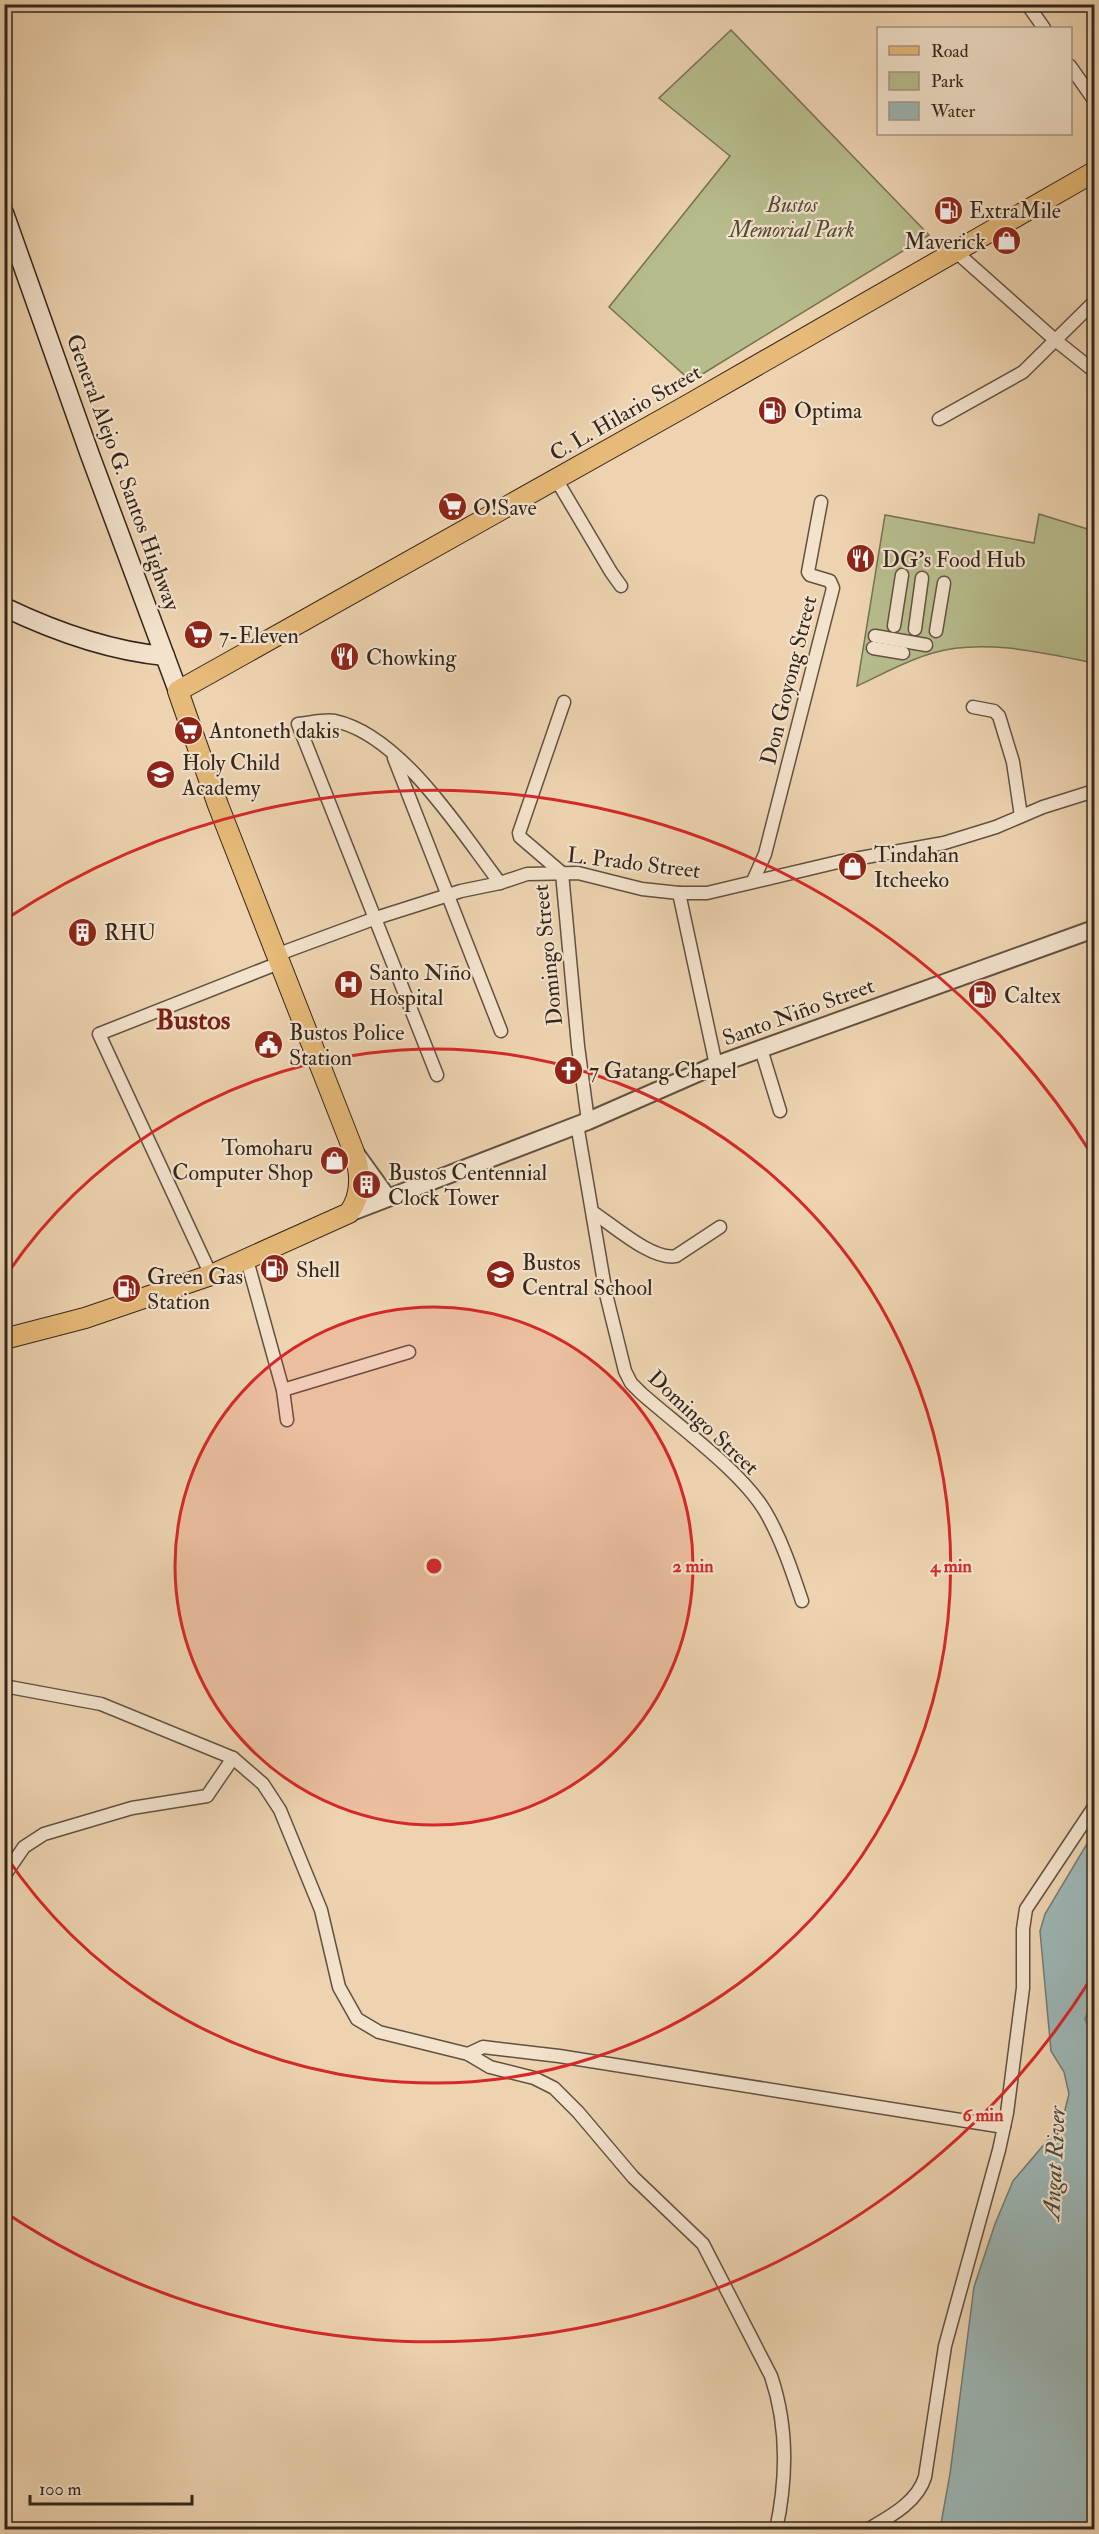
<svg xmlns="http://www.w3.org/2000/svg" width="1099" height="2534" font-family="'IM FELL Double Pica',serif">
	<rect width="100%" height="100%" fill="#edd3b0"/>
	<filter id="stains"><feTurbulence type="fractalNoise" baseFrequency=".00333" numOctaves="4"/><feColorMatrix values="0 0 0 0 .2 0 0 0 0 .09 0 0 0 0 .02 0 0 0 .5 -.17"/></filter>
	<radialGradient id="worn" r=".72"><stop offset=".6" stop-color="#630" stop-opacity="0"/><stop offset="1" stop-color="#630" stop-opacity=".3"/></radialGradient>
	<g fill="#b7bc8c" stroke="#757154" stroke-width="1.5">
		<path d="M731,30L929,235L691,381L609,307L730,156L659,98Z"/>
		<path d="M1039,514L1094,531V663C1046,653 982,638 933,653C907,660 881,675 857,686L885,515L1034,543Z"/>
	</g>
	<path fill="#9cb6b5" stroke="#727c78" stroke-width="1.5" d="M1094,1832V1948L1089,1961C1099,1981 1093,1999 1085,2019L1094,2041V2529H940L950,2474L974,2287L995,2224L1013,2181L1058,2128L1063,2118L1069,2094L1064,2072L1051,2051L1040,1931L1045,1914Z"/>
	<g fill="none" stroke-linecap="round" stroke-linejoin="round">
		<defs>
			<g id="minor">
				<path d="M1027,4L1044,28"/>
				<path d="M1070,66L1094,100"/>
				<path d="M955,251L1054,339L1094,371"/>
				<path d="M939,419L1023,372L1094,302"/>
				<path d="M556,479L611,572L621,586"/>
				<path d="M894,626L902,575"/>
				<path d="M915,629L922,578"/>
				<path d="M936,631L944,583"/>
				<path d="M875,636L926,645"/>
				<path d="M873,648L903,653"/>
				<path d="M564,702L519,833L520,837L562,873L578,1046L588,1121"/>
				<path d="M973,707L994,711L999,716L1013,762L1021,816"/>
				<path d="M394,758L501,1031"/>
				<path d="M753,881L765,854L833,588L830,581L810,575L808,572L821,502"/>
				<path d="M679,893L716,1065"/>
				<path d="M276,955L376,918L461,891L500,883L527,874L578,873L642,889L679,893H707L838,862L944,843L996,827L1043,807L1094,791"/>
				<path d="M761,1049L780,1111"/>
				<path d="M437,1075L298,724C310,723 324,719 335,721C401,735 461,832 500,883"/>
				<path d="M577,1124L606,1294L625,1371L631,1383L641,1393C677,1425 741,1471 765,1511C781,1538 792,1571 802,1601"/>
				<path d="M594,1213C614,1226 653,1261 676,1256L720,1227"/>
				<path d="M247,1260L283,1390L287,1420"/>
				<path d="M211,1275L99,1034L279,963"/>
				<path d="M283,1390L409,1352"/>
				<path d="M4,1686L101,1704L233,1758L263,1784L280,1810L321,1910L339,1987L357,2019L379,2032L468,2054L490,2067L534,2078L554,2088L578,2112L633,2177L703,2244L771,2376C788,2426 787,2479 776,2530"/>
				<path d="M4,1876L24,1847L44,1834L132,1808L207,1796L233,1758"/>
				<path d="M468,2054L483,2047L559,2056L1004,2127"/>
				<path d="M867,2530C889,2517 917,2503 925,2477L945,2346L999,2150L1007,2113L1023,1988V1929L1026,1909L1094,1807"/>
			</g>
			<g id="tertiary">
				<path d="M356,1154L387,1197"/>
				<path d="M349,1213L588,1121L716,1065L1094,929"/>
			</g>
			<g id="secondary">
				<path d="M4,213L90,455L178,691"/>
				<path d="M4,607C54,631 110,651 165,656"/>
			</g>
			<path id="primary" d="M4,1339L85,1318L211,1275L349,1213C362,1195 361,1173 354,1152L218,805L178,691L686,406L1094,172"/>
		</defs>
		<use href="#minor" stroke="#625141" stroke-width="15"/>
		<use href="#tertiary" stroke="#625141" stroke-width="20"/>
		<use href="#secondary" stroke="#33261c" stroke-width="21"/>
		<use href="#primary" stroke="#33261c" stroke-width="22"/>
		<use href="#minor" stroke="#f3e2cc" stroke-width="12"/>
		<use href="#tertiary" stroke="#f3e2cc" stroke-width="16"/>
		<use href="#secondary" stroke="#f3e2cc" stroke-width="18"/>
		<use href="#primary" stroke="#e6ba78" stroke-width="20"/>
	</g>
	<circle cx="434" cy="1566" r="259" fill="#d62828" fill-opacity=".12"/>
	<g fill="none" stroke="#d62828" stroke-width="3">
		<circle cx="434" cy="1566" r="259"/>
		<path d="M5 1277A517 517 0 1 1 5 1855"/>
		<path d="M1092 1977A776 776 0 0 1 6 2213M6 919A776 776 0 0 1 1092 1155"/>
	</g>
	<defs>
		<symbol id="fuel-disc" viewBox="-11 -11 22 22"><circle r="9.5" fill="#8f2418" stroke="#f3e2cc"/><path d="M-5.5-6h7V0h2V4h1.3V-2.5L3-4.5l.8-.8L6-3V5H2.5V1h-1V6h-7ZM-4.2-4.7v3.2H.2V-4.7Z" fill="#fff"/></symbol>
		<symbol id="shop-disc" viewBox="-11 -11 22 22"><circle r="9.5" fill="#8f2418" stroke="#f3e2cc"/><path d="M-5-2.5h2.3a2.7 3.5 0 0 1 5.4 0H5L5.5 6h-11ZM-1.5-2.5h3a1.5 2.3 0 0 0-3 0Z" fill="#fff"/></symbol>
		<symbol id="supermarket-disc" viewBox="-11 -11 22 22"><circle r="9.5" fill="#8f2418" stroke="#f3e2cc"/><path d="M-6-5.5h2.5l.6 2H6L4.5 2H-2.5L-4.4-4H-6ZM-1.5 3.2a1.3 1.3 0 1 0 .1 0ZM3 3.2a1.3 1.3 0 1 0 .1 0Z" fill="#fff"/></symbol>
		<symbol id="restaurant-disc" viewBox="-11 -11 22 22"><circle r="9.5" fill="#8f2418" stroke="#f3e2cc"/><path d="M-5-6h1v4h1v-4h1v4h1v-4h1v5L-1.5 .5V6h-2V.5L-5-1ZM5-6V6H3V1.5H1.5Q1.5-4 5-6Z" fill="#fff"/></symbol>
		<symbol id="school-disc" viewBox="-11 -11 22 22"><circle r="9.5" fill="#8f2418" stroke="#f3e2cc"/><path d="M0-5L7-2L0 1L-7-2ZM-4 1L0 2.5L4 1V4Q0 6-4 4Z" fill="#fff"/></symbol>
		<symbol id="building-disc" viewBox="-11 -11 22 22"><circle r="9.5" fill="#8f2418" stroke="#f3e2cc"/><path d="M-4-6H4V6H1V3H-1V6H-4ZM-2.5-4.3h1.7v1.8h-1.7ZM.8-4.3h1.7v1.8H.8ZM-2.5-1h1.7V.8h-1.7ZM.8-1h1.7V.8H.8Z" fill="#fff"/></symbol>
		<symbol id="hospital-disc" viewBox="-11 -11 22 22"><circle r="9.5" fill="#8f2418" stroke="#f3e2cc"/><path d="M-5-5h3v3.5h4V-5h3V5h-3V1.5h-4V5h-3Z" fill="#fff"/></symbol>
		<symbol id="civic-disc" viewBox="-11 -11 22 22"><circle r="9.5" fill="#8f2418" stroke="#f3e2cc"/><path d="M-.6-6.5H3V-4.5H.6V-3L4-1V1h2V6H-6V1h2V-1L-.6-3ZM-1.2 2.5V6h2.4V2.5Z" fill="#fff"/></symbol>
		<symbol id="church-disc" viewBox="-11 -11 22 22"><circle r="9.5" fill="#8f2418" stroke="#f3e2cc"/><path d="M-1.2-6h2.4v3.5h3.3v2.4h-3.3V6h-2.4V-.1h-3.3v-2.4h3.3Z" fill="#fff"/></symbol>
	</defs>
	<g fill-rule="evenodd">
		<use href="#fuel-disc" x="932" y="194" width="33" height="33"/>
		<use href="#shop-disc" x="990" y="224" width="33" height="33"/>
		<use href="#fuel-disc" x="756" y="394" width="33" height="33"/>
		<use href="#supermarket-disc" x="436" y="490" width="33" height="33"/>
		<use href="#restaurant-disc" x="844" y="542" width="33" height="33"/>
		<use href="#supermarket-disc" x="182" y="618" width="33" height="33"/>
		<use href="#restaurant-disc" x="328" y="640" width="33" height="33"/>
		<use href="#supermarket-disc" x="172" y="714" width="33" height="33"/>
		<use href="#school-disc" x="144" y="758" width="33" height="33"/>
		<use href="#shop-disc" x="836" y="850" width="33" height="33"/>
		<use href="#building-disc" x="66" y="916" width="33" height="33"/>
		<use href="#hospital-disc" x="332" y="968" width="33" height="33"/>
		<use href="#fuel-disc" x="966" y="978" width="33" height="33"/>
		<use href="#civic-disc" x="252" y="1028" width="33" height="33"/>
		<use href="#church-disc" x="552" y="1054" width="33" height="33"/>
		<use href="#shop-disc" x="318" y="1144" width="33" height="33"/>
		<use href="#building-disc" x="350" y="1168" width="33" height="33"/>
		<use href="#fuel-disc" x="258" y="1252" width="33" height="33"/>
		<use href="#school-disc" x="484" y="1258" width="33" height="33"/>
		<use href="#fuel-disc" x="110" y="1272" width="33" height="33"/>
	</g>
	<g text-anchor="middle" stroke-width="4.5" stroke-linejoin="round" paint-order="stroke">
		<g font-size="22" font-style="italic" fill="#544c38" stroke="#f3e2cc">
			<text x="792" y="212">Bustos<tspan x="792" dy="25">Memorial Park</tspan></text>
		</g>
		<g font-size="22" fill="#33261c" stroke="#f3e2cc" text-anchor="start">
			<text x="969" y="218">ExtraMile</text>
			<text x="986" y="249" text-anchor="end">Maverick</text>
			<text x="794" y="418">Optima</text>
			<text x="473" y="515">O!Save</text>
			<text x="882" y="567">DG's Food Hub</text>
			<text x="219" y="643">7-Eleven</text>
			<text x="366" y="665">Chowking</text>
			<text x="209" y="738">Antoneth dakis</text>
			<text x="182" y="770">Holy Child<tspan x="182" dy="25">Academy</tspan></text>
			<text x="874" y="862">Tindahan<tspan x="874" dy="25">Itcheeko</tspan></text>
			<text x="104" y="940">RHU</text>
			<text x="369" y="980">Santo Niño<tspan x="369" dy="25">Hospital</tspan></text>
			<text x="1004" y="1003">Caltex</text>
			<text x="289" y="1040">Bustos Police<tspan x="289" dy="25">Station</tspan></text>
			<text x="589" y="1078">7 Gatang Chapel</text>
			<text x="313" y="1155" text-anchor="end">Tomoharu<tspan x="313" dy="25">Computer Shop</tspan></text>
			<text x="388" y="1180">Bustos Centennial<tspan x="388" dy="25">Clock Tower</tspan></text>
			<text x="522" y="1270">Bustos<tspan x="522" dy="25">Central School</tspan></text>
			<text x="296" y="1277">Shell</text>
			<text x="147" y="1284">Green Gas<tspan x="147" dy="25">Station</tspan></text>
		</g>
		<g font-size="22" fill="#33261c" stroke="#f3e2cc">
			<text transform="translate(625 412) rotate(-30)" y="8">C. L. Hilario Street</text>
			<text transform="translate(124 472) rotate(70)" y="8">General Alejo G. Santos Highway</text>
			<text transform="translate(788 680) rotate(-76)" y="8">Don Goyong Street</text>
			<text transform="translate(634 862) rotate(7)" y="8">L. Prado Street</text>
			<text transform="translate(547 955) rotate(-96)" y="8">Domingo Street</text>
			<text transform="translate(798 1011) rotate(-20)" y="8">Santo Niño Street</text>
			<text transform="translate(704 1422) rotate(43)" y="8">Domingo Street</text>
		</g>
		<g font-size="24" font-style="italic" fill="#4d4a42" stroke="#f3e2cc">
			<text transform="translate(1054 2163) rotate(-87)" y="8">Angat River</text>
		</g>
		<g font-size="28" font-weight="bold" fill="#7a1f14" stroke="#f3e2cc">
			<text x="193" y="1029">Bustos</text>
		</g>
	</g>
	<circle cx="434" cy="1566" r="9" fill="#d62828" stroke="#f3e2cc" stroke-width="3"/>
	<g font-size="18" text-anchor="middle" font-weight="bold" fill="#d62828" stroke="#f3e2cc" stroke-width="4.5" stroke-linejoin="round" paint-order="stroke">
		<text x="693" y="1572">2 min</text>
		<text x="951" y="1572">4 min</text>
		<text x="983" y="2121">6 min</text>
	</g>
	<rect width="1099" height="2534" fill="none" stroke="#edd3b0" stroke-width="24"/>
	<rect x="6" y="6" width="1087" height="2522" fill="none" stroke="#33261c" stroke-width="3"/>
	<rect x="12" y="12" width="1075" height="2510" fill="none" stroke="#33261c" stroke-width="1.5"/>
	<rect x="877" y="27" width="195" height="108" fill="#f3e2cc" stroke="#a69786" stroke-width="1.5"/>
	<rect x="889" y="46" width="30" height="9" fill="#e6ba78" stroke="#a69786" stroke-width="1.5"/>
	<text x="931" y="57" font-size="18" fill="#33261c">Road</text>
	<rect x="889" y="72" width="30" height="18" fill="#b7bc8c" stroke="#a69786" stroke-width="1.5"/>
	<text x="931" y="87" font-size="18" fill="#33261c">Park</text>
	<rect x="889" y="102" width="30" height="18" fill="#9cb6b5" stroke="#a69786" stroke-width="1.5"/>
	<text x="931" y="117" font-size="18" fill="#33261c">Water</text>
	<path d="M30 2495v9h162v-9" fill="none" stroke="#33261c" stroke-width="3"/>
	<text x="39" y="2495" font-size="18" fill="#33261c" stroke="#f3e2cc" stroke-width="4.5" paint-order="stroke">100 m</text>
	<rect width="100%" height="100%" filter="url(#stains)"/>
	<rect width="100%" height="100%" fill="url(#worn)"/>
</svg>
